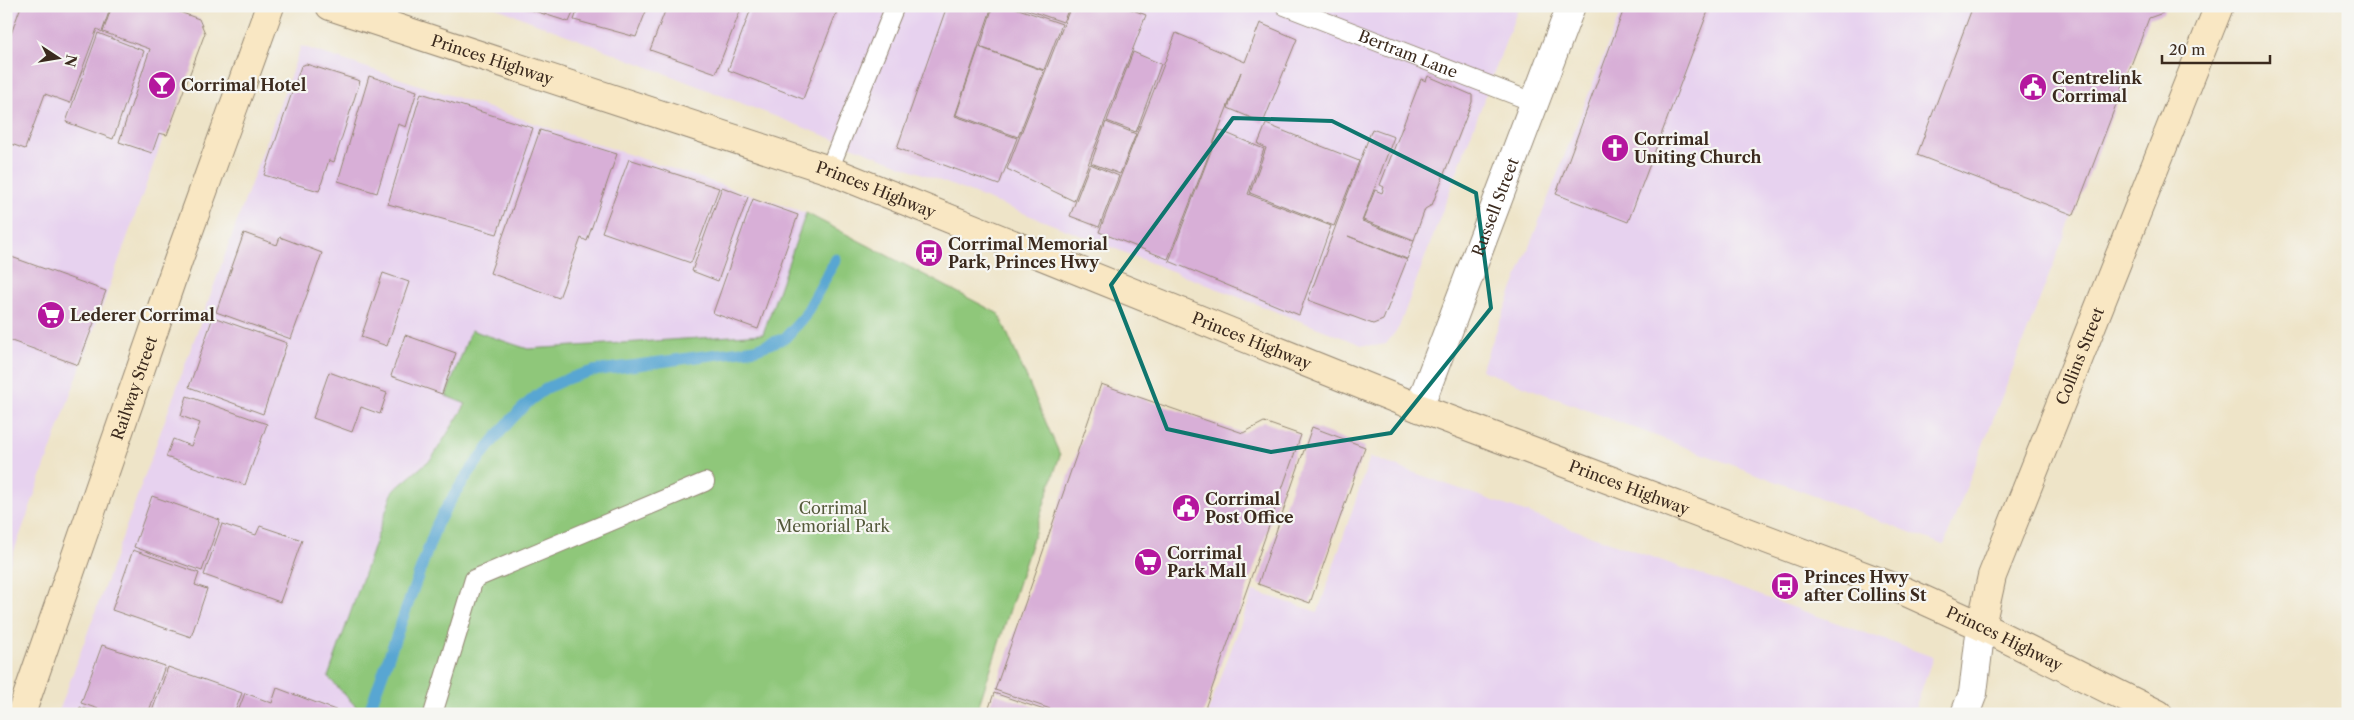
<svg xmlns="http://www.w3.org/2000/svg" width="2354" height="720" font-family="'Libre Caslon Text',serif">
	<rect width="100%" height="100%" fill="#f6f6f2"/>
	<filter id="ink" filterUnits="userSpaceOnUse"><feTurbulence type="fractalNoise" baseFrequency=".02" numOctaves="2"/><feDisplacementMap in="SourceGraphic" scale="10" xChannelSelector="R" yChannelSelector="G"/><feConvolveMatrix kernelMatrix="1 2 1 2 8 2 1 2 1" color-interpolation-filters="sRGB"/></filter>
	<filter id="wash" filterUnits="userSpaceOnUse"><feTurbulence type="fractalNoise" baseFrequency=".0096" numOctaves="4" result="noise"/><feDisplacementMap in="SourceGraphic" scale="20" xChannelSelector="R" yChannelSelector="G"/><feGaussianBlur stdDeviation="1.12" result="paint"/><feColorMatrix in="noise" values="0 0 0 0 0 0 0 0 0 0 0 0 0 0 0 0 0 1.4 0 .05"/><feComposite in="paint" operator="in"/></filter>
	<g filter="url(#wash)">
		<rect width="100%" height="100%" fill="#eee4c8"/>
		<g fill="#e7d2ef">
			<path d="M6,6H159L204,24L6,574Z"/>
			<path d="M492,6H1519L1399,327L1386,344L1374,346L1362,345Z"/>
			<path d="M1623,6H2154L1944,545L1481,370Z"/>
			<path d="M301,46L806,213L763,334L528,349L471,330L446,396L466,403L432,458L393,491L363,714H58Z"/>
			<path d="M1370,457L1933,657L1913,714H1207L1253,591L1318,612Z"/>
		</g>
		<path fill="#8fc77a" stroke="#65784c" d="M806,213L999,314L1060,455L976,714H363L328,677L393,491L432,458L466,404L446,396L471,330L528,349L763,334Z"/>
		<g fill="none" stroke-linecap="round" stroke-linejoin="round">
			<path stroke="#59a6d2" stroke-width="11" d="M368,714L437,524C459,484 510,410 549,387C563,380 577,375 593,371L756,349L785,338L804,317L836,259"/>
		</g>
		<g id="blocks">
			<g fill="#d8afd7">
				<path d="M21,6H111L102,32L97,29L70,103L45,94L25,149L6,142V48Z"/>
				<path d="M112,6H163L199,19L205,33L167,135L159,133L152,153L119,142L150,49L103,32Z"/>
				<path d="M519,6H576L569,22Z"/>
				<path d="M579,6H648L636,37L574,20Z"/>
				<path d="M667,6H742L716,73L650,50Z"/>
				<path d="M752,6H839L803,99L728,70Z"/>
				<path d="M947,6H992L955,116L1017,138L999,185L897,148Z"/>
				<path d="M993,6H1010L1062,24L1044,70L980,47Z"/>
				<path d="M1016,6H1070L1063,22Z"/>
				<path d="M1071,6H1123L1146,15L1074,201L1007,169Z"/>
				<path d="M1625,6H1710L1628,222L1556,194Z"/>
				<path d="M1973,6H2165L2163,13L2149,18L2074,215L1917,155Z"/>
				<path d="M1260,23L1297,39L1263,123L1228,108L1241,72L1168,259L1099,232L1176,33L1245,62Z"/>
				<path d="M98,33L144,51L113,139L66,122Z"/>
				<path d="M979,47L1044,71L1018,137L956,115Z"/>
				<path d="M1133,52L1161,64L1136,132L1107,121Z"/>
				<path d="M306,64L360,81L334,162L329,160L319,191L264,175L301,66Z"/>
				<path d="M369,76L417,91L406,127L398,124L377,193L338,181Z"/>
				<path d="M1428,76L1472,95V102L1432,205L1425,209L1414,240L1363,220L1375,190L1382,193L1384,187L1380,185L1421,79L1426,81Z"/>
				<path d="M421,93L533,128L497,234L388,204Z"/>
				<path d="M1106,122L1136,134L1120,174L1091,163Z"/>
				<path d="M1266,124L1359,161L1334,226L1250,193L1266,148L1258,144Z"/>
				<path d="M1372,129L1394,137L1362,221L1414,241L1407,259L1348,236L1407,260L1383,320L1373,324L1308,300Z"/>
				<path d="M540,130L617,154L587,241L581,238L559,298L490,273Z"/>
				<path d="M1219,130L1264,149L1248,194L1331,226L1299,315L1169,261Z"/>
				<path d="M629,159L719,188L691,263L602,232Z"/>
				<path d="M1090,164L1119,176L1099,227L1070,216Z"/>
				<path d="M722,187L748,197L718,281L692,271Z"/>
				<path d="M753,199L798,215L758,329L713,313Z"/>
				<path d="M244,233L277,245L280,237L322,253L291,339L216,312Z"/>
				<path d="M6,255L106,291L78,365L6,339Z"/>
				<path d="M383,273L409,282L387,346L361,337Z"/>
				<path d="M213,317L287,343L263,414L189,387Z"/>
				<path d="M405,335L456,353L442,394L391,376Z"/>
				<path d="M329,372L387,393L380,414L361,407L352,432L313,418Z"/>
				<path d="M1101,384L1243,433L1264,422L1301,435L1203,714H1065L995,690Z"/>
				<path d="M187,396L267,424L245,485L166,457L173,439L191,446L200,423L181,416Z"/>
				<path d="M1312,427L1365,447L1310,603L1258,584Z"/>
				<path d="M152,496L220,520L202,571L134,547Z"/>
				<path d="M222,524L256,535L260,526L302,540L280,602L204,575Z"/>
				<path d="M133,550L199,573L195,585L207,589L191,637L112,610Z"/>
				<path d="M102,645L165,666L148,714H113L81,703Z"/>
				<path d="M168,667L242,693L234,714H151Z"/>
				<path d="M277,688L346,714H237L245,693L272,703Z"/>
				<path d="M994,693L1053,713V714H987Z"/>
				<path d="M80,707L99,713L98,714H78Z"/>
			</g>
		</g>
	</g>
	<g filter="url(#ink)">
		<use href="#blocks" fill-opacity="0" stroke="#948773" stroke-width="1"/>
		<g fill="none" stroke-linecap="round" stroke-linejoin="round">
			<defs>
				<g id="lane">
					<path id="s1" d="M1285,6L1533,102"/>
					<path d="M829,170L895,6"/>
					<path d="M433,714L474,579L705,482"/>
				</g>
				<g id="street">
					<path id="s2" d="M1419,408L1571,6"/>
					<path d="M1965,714L1973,693L1981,626"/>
				</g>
				<g id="secondary">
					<path id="s3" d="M330,6L829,170L1419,408L1904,591L1981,626L2158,714"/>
					<path id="s4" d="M1981,626L1992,576L2219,6"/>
					<path id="s5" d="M21,714L178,261L270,6"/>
				</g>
			</defs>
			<use href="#lane" stroke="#948773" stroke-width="20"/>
			<use href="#street" stroke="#948773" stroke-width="30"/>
			<use href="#secondary" stroke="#948773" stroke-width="30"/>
			<use href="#lane" stroke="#fff" stroke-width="18"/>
			<use href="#street" stroke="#fff" stroke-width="28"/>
			<use href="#secondary" stroke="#f9e7c3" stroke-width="28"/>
		</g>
	</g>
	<path fill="none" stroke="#0f766e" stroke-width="4" stroke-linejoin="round" d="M1233,118L1332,121L1476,193L1491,308L1391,433L1271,452L1167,429L1111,285Z"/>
	<defs>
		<symbol id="bar-disc" viewBox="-11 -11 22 22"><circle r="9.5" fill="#b5179e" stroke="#f6f6f2"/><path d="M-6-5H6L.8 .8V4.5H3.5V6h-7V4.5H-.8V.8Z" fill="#fff"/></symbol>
		<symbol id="civic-disc" viewBox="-11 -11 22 22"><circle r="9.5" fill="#b5179e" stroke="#f6f6f2"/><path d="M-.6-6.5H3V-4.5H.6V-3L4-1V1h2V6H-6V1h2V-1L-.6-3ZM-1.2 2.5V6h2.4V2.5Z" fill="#fff"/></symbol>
		<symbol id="church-disc" viewBox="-11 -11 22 22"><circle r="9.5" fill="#b5179e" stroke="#f6f6f2"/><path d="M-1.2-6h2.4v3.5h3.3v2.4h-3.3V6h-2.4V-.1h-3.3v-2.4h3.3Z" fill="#fff"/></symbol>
		<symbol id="bus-disc" viewBox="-11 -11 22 22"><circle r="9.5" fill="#b5179e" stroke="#f6f6f2"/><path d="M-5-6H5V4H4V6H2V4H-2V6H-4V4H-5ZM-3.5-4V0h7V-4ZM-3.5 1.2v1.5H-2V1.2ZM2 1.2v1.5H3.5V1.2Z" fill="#fff"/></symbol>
		<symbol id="supermarket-disc" viewBox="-11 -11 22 22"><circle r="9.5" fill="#b5179e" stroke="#f6f6f2"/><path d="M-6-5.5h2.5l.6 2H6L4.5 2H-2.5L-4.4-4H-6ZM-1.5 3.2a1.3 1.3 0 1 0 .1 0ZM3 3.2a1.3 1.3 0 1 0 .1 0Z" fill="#fff"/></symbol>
	</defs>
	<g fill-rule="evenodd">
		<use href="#bar-disc" x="146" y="69" width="32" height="32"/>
		<use href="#civic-disc" x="2017" y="71" width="32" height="32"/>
		<use href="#church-disc" x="1599" y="132" width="32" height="32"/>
		<use href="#bus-disc" x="913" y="237" width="32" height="32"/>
		<use href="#supermarket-disc" x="35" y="299" width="32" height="32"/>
		<use href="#civic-disc" x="1170" y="492" width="32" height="32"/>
		<use href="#supermarket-disc" x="1132" y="546" width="32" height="32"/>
		<use href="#bus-disc" x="1769" y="570" width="32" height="32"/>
	</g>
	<g text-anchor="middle" stroke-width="4.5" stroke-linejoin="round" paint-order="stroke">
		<g font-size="16" fill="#3b2a1e" stroke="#f6f6f2">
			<text dy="6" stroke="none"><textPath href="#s1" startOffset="132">Bertram Lane</textPath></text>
			<text dy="6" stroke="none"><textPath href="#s3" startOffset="171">Princes Highway</textPath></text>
			<text dy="6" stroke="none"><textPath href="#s3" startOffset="576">Princes Highway</textPath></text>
			<text dy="6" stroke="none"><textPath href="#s2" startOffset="215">Russell Street</textPath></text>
			<text dy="6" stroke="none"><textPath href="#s3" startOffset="981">Princes Highway</textPath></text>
			<text dy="6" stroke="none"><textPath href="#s4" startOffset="288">Collins Street</textPath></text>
			<text dy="6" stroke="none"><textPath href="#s5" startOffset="345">Railway Street</textPath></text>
			<text dy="6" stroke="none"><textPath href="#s3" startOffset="1386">Princes Highway</textPath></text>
			<text dy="6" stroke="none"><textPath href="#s3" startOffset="1791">Princes Highway</textPath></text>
		</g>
		<g font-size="16" font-weight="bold" fill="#3b2a1e" stroke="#f6f6f2" text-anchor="start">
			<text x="2052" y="84">Centrelink<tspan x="2052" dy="18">Corrimal</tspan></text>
			<text x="181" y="91">Corrimal Hotel</text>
			<text x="1634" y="145">Corrimal<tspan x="1634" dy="18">Uniting Church</tspan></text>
			<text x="948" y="250">Corrimal Memorial<tspan x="948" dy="18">Park, Princes Hwy</tspan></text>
			<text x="70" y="321">Lederer Corrimal</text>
			<text x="1205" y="505">Corrimal<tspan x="1205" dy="18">Post Office</tspan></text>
			<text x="1167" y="559">Corrimal<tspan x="1167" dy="18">Park Mall</tspan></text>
			<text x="1804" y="583">Princes Hwy<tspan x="1804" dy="18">after Collins St</tspan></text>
		</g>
		<g font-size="16" fill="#54593a" stroke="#f6f6f2">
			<text x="833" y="514">Corrimal<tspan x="833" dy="18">Memorial Park</tspan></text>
		</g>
	</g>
	<rect width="2354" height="720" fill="none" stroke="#f6f6f2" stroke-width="25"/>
	<g transform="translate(58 58) rotate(102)" stroke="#f6f6f2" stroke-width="4" paint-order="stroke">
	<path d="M0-4L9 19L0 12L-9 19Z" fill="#3b2a1e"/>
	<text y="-8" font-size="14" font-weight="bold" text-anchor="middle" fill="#3b2a1e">N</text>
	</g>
	<path d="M2162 55v8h108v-8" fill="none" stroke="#3b2a1e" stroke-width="2.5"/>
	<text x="2169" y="55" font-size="15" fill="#3b2a1e" stroke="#f6f6f2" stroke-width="4" paint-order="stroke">20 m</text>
</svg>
